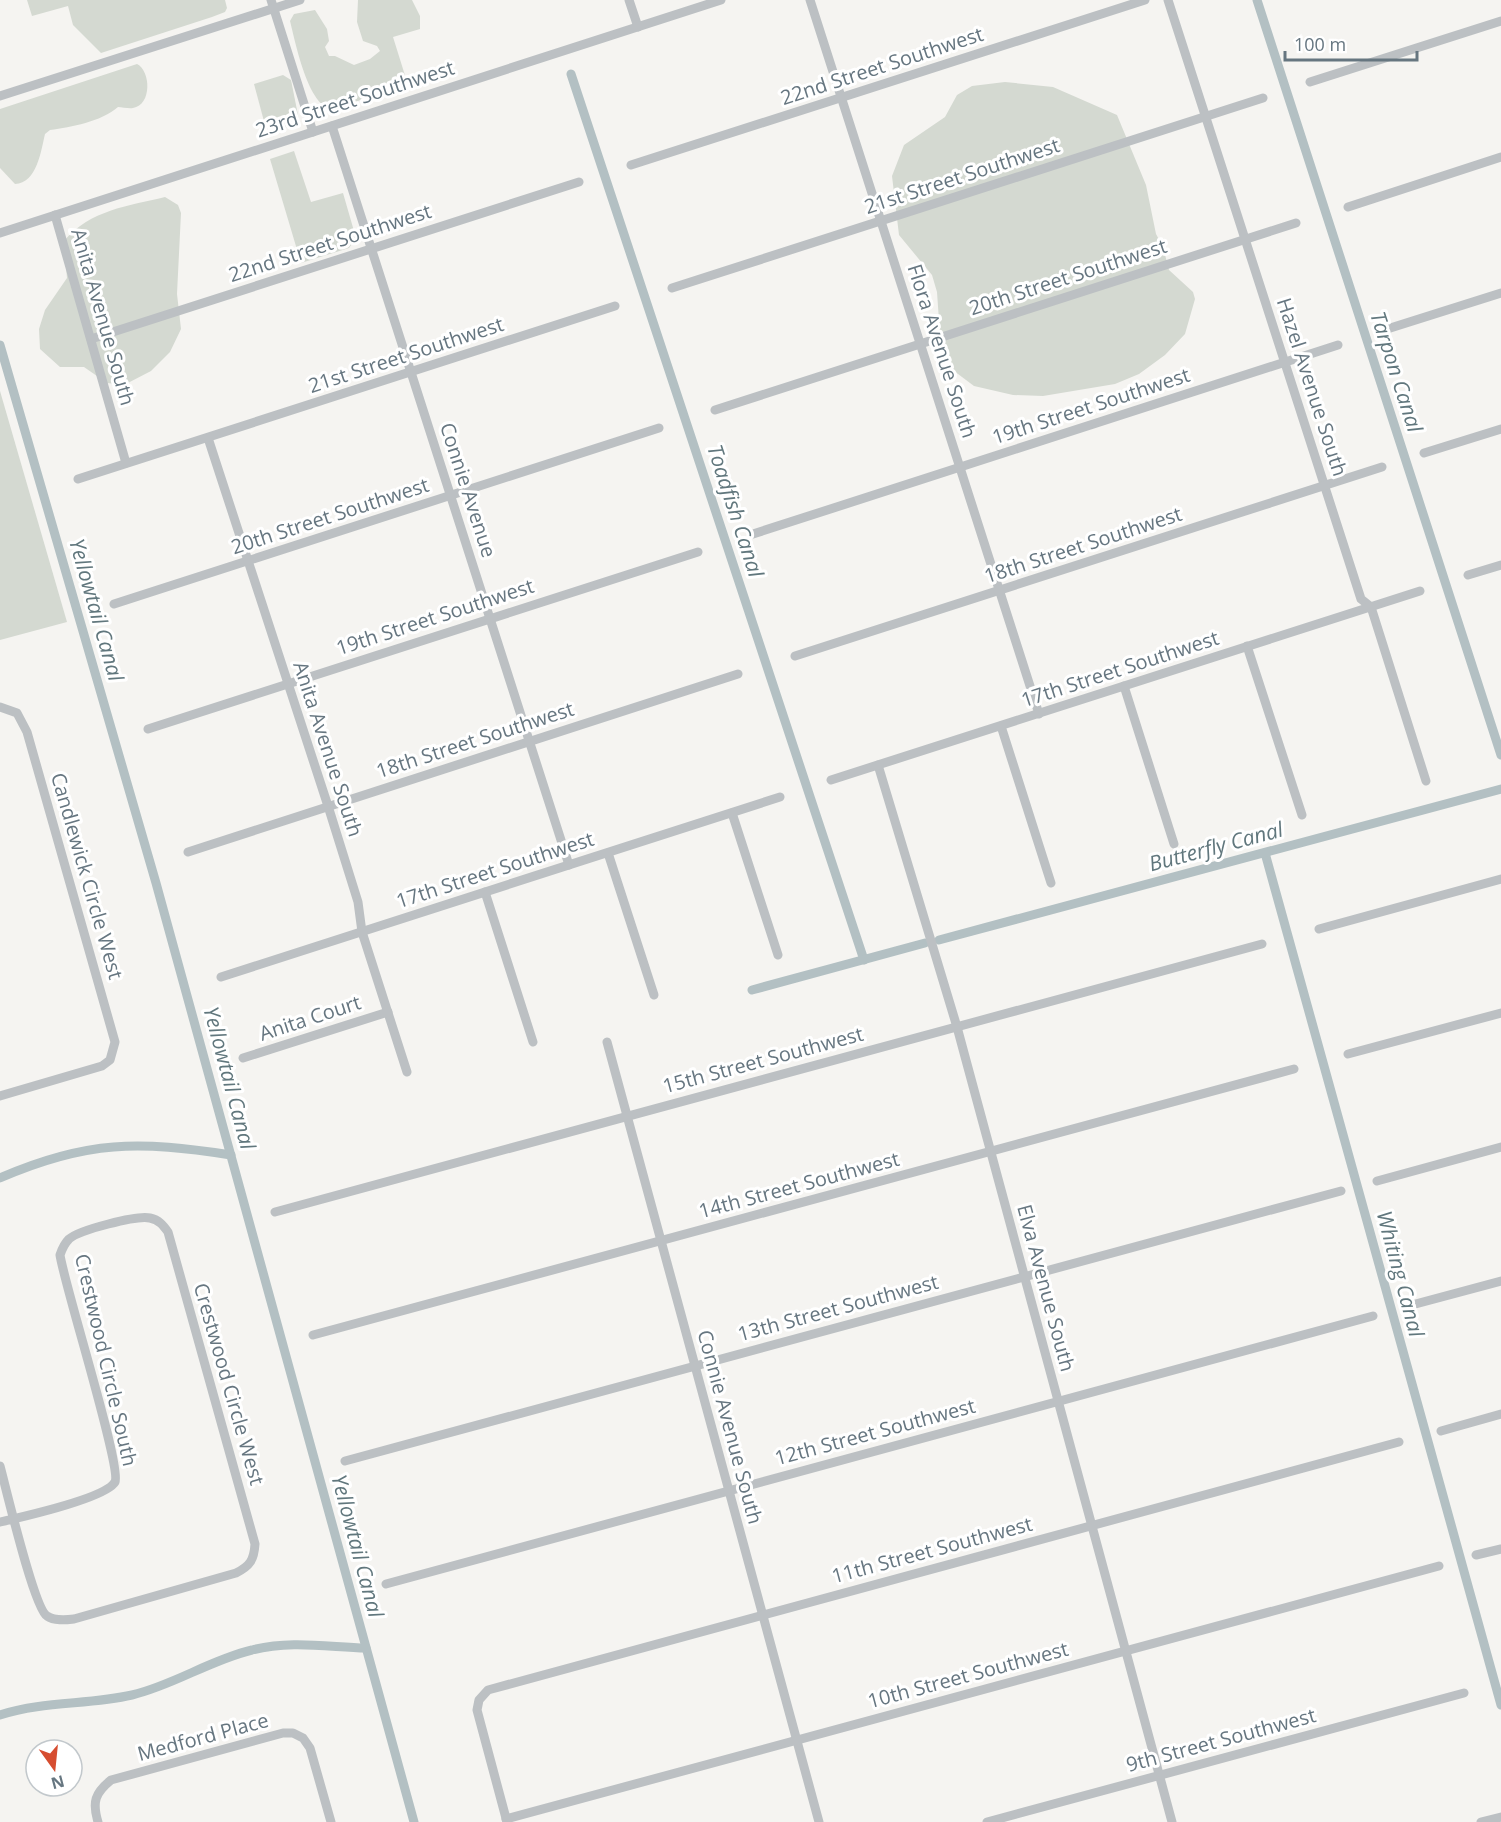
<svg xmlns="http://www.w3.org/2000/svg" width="1501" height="1822" font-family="'Open Sans',sans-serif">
	<rect width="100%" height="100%" fill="#f5f4f1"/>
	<g fill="#d4d9d1">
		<path d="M27,0H225L227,8L225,12L212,17L101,53L73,25L68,6L32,16Z"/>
		<path d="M358,0H412L420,16V29L393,37L408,85L383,92L371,89C369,91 368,94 366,96C362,101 343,107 336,109C309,114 295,40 290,21L294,14L315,10L327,29L329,41L325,47L329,56H335L354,65L370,59L380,51L377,46L363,41L357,22Z"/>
		<path d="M137,64C151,71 152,105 133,108C129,109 122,107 118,107C100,122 72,127 50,130L45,134C41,151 37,183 15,184L0,168V109Z"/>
		<path d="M283,75L291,80L299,120L282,130H269L265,125L254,84Z"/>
		<path d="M1005,82L1053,87L1117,115L1146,185L1156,234L1163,247L1169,270L1193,292L1195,299L1185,334L1165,355L1139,374L1115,384L1043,396L1013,395L974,386L946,365L940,335L937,292L932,275L899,235L892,176L904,145L945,117L957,95L972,86Z"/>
		<path d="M294,151L311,202L343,193L356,238L349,248L301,263L270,159Z"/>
		<path d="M165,197L178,205L181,213L177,294L181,329L170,352L151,371L124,385L107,383L84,367H60L40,349L39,329L45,310L67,278L64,241C90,210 128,206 165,197Z"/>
		<path d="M0,391L67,622L0,640Z"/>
	</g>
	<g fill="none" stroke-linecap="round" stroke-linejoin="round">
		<g stroke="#b3c0c3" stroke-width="9">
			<path d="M1257,0L1501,755"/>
			<path d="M571,74L864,960"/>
			<path d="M0,345L156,883L414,1822"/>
			<path d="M1265,853L1501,1705"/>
			<path d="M939,940L1501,789"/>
			<path d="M752,990L925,943"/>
			<path d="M0,1178C87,1140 139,1141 231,1155"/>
			<path d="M0,1715C43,1701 88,1705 132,1695C174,1685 210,1660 252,1650C290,1640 328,1647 366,1648"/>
		</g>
		<g stroke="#bcc0c3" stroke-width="9">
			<path d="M271,0L313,132"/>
			<path d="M629,0L638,27"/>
			<path d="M810,0L1039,714"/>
			<path d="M1168,0L1361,599L1371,607L1426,781"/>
			<path d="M1310,82L1501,21"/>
			<path d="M0,96L300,0"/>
			<path d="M332,126L569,865"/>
			<path d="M631,165L1145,0"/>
			<path d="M1348,207L1501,157"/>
			<path d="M55,215L126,463"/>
			<path d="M0,233L721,0"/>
			<path d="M672,288L1263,98"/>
			<path d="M1384,330L1501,293"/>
			<path d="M91,339L579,182"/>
			<path d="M715,410L1296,223"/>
			<path d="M208,438L328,806L358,902L362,932L407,1072"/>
			<path d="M1424,453L1501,429"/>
			<path d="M78,479L615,306"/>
			<path d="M753,534L1338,345"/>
			<path d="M1468,575L1501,565"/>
			<path d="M114,604L659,428"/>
			<path d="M1247,646L1302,815"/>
			<path d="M795,656L1382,467"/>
			<path d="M1124,686L1174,844"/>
			<path d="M0,707L17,713L27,732L115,1042L110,1060L102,1066L0,1096"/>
			<path d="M1001,726L1051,883"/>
			<path d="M148,729L698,552"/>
			<path d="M878,765L957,1027L1172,1822"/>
			<path d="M831,780L1420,591"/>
			<path d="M732,813L778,955"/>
			<path d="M188,852L738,674"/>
			<path d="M608,853L654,995"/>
			<path d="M485,892L533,1042"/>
			<path d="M1319,929L1501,879"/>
			<path d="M221,977L780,797"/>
			<path d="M607,1042L819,1822"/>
			<path d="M1348,1054L1501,1013"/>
			<path d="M243,1058L388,1012"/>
			<path d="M1377,1181L1501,1147"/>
			<path d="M275,1212L1262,944"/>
			<path d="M1408,1306L1501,1281"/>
			<path d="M313,1335L1294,1069"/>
			<path d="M1441,1431L1501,1414"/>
			<path d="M345,1461L1341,1191"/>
			<path d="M0,1466C6,1488 34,1608 47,1616C54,1621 65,1620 74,1619L236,1573C250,1566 254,1560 255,1544L168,1232C163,1225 159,1220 150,1218C137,1215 79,1230 69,1239C64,1244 62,1249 60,1255C65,1288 122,1467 115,1482C106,1498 22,1517 0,1522"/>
			<path d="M1476,1555L1501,1549"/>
			<path d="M386,1584L1373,1316"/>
			<path d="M506,1819L1439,1566"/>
			<path d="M98,1822C92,1802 95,1793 111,1780L283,1733H293L303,1738L310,1748L331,1822"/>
			<path d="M507,1822L477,1710L479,1700L488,1690L1399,1442"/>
			<path d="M987,1822L1464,1693"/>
			<path d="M1481,1822L1501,1817"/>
		</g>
	</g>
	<g text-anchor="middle" stroke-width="6" stroke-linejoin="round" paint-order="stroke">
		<g font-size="20" fill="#667680" stroke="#fff">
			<text transform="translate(882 66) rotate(-18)" y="7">22nd Street Southwest</text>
			<text transform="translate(355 99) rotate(-18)" y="7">23rd Street Southwest</text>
			<text transform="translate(962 176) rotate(-18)" y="7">21st Street Southwest</text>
			<text transform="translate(330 243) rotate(-18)" y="7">22nd Street Southwest</text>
			<text transform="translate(1068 277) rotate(-18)" y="7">20th Street Southwest</text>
			<text transform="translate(103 317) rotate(74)" y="7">Anita Avenue South</text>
			<text transform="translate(942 351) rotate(72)" y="7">Flora Avenue South</text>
			<text transform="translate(406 355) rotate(-18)" y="7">21st Street Southwest</text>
			<text transform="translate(1312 387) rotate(72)" y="7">Hazel Avenue South</text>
			<text transform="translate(1091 406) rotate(-18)" y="7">19th Street Southwest</text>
			<text transform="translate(468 490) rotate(72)" y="7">Connie Avenue</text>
			<text transform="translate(330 516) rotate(-18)" y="7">20th Street Southwest</text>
			<text transform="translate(1083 545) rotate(-18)" y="7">18th Street Southwest</text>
			<text transform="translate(435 617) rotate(-18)" y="7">19th Street Southwest</text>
			<text transform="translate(1120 669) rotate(-18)" y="7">17th Street Southwest</text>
			<text transform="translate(475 740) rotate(-18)" y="7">18th Street Southwest</text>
			<text transform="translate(328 749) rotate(72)" y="7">Anita Avenue South</text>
			<text transform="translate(495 870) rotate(-18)" y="7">17th Street Southwest</text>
			<text transform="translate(87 876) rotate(74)" y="7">Candlewick Circle West</text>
			<text transform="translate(310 1018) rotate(-18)" y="7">Anita Court</text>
			<text transform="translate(763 1060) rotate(-15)" y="7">15th Street Southwest</text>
			<text transform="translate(799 1185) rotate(-15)" y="7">14th Street Southwest</text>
			<text transform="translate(1046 1288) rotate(75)" y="7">Elva Avenue South</text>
			<text transform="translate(838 1308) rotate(-15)" y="7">13th Street Southwest</text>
			<text transform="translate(106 1360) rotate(77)" y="7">Crestwood Circle South</text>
			<text transform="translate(229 1384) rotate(74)" y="7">Crestwood Circle West</text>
			<text transform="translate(730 1427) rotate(75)" y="7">Connie Avenue South</text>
			<text transform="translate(875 1432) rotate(-15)" y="7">12th Street Southwest</text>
			<text transform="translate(932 1550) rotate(-15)" y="7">11th Street Southwest</text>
			<text transform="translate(968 1675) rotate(-15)" y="7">10th Street Southwest</text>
			<text transform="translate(203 1737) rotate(-15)" y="7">Medford Place</text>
			<text transform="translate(1221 1740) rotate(-15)" y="7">9th Street Southwest</text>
		</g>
		<g font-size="21" font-style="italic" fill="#61777d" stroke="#fff">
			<text transform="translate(1396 372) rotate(72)" y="7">Tarpon Canal</text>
			<text transform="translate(735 511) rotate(72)" y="7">Toadfish Canal</text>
			<text transform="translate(96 610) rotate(74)" y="7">Yellowtail Canal</text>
			<text transform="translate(1216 847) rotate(-15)" y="7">Butterfly Canal</text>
			<text transform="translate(229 1078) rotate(75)" y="7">Yellowtail Canal</text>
			<text transform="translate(1400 1274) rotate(75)" y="7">Whiting Canal</text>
			<text transform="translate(357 1546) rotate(75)" y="7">Yellowtail Canal</text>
		</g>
	</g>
	<g transform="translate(54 1768) rotate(165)"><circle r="28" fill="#ffffff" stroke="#c2c8cc" stroke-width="1.5"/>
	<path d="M0-4.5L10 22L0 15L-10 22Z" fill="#d64d30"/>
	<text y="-9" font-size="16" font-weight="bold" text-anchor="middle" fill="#667680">N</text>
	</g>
	<path d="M1285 51v9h132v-9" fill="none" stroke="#667680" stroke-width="3"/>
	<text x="1294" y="51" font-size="18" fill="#667680" stroke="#ffffff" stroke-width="4.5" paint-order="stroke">100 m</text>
</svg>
